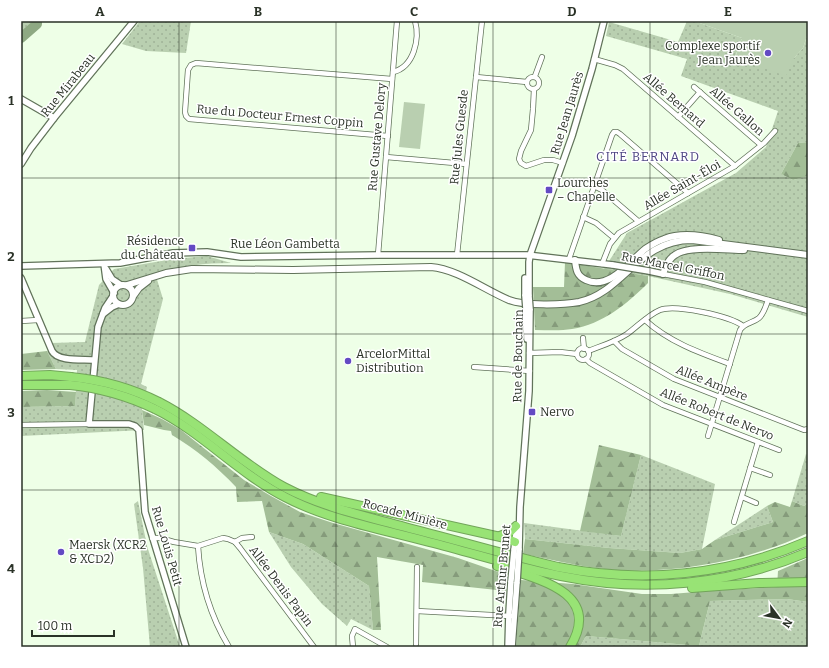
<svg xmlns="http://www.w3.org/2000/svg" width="829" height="668" font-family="Bitter,serif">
	<defs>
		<pattern id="green-dots" width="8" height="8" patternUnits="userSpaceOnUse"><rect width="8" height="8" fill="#b9cfb0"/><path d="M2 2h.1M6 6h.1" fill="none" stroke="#9fb297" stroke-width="1.8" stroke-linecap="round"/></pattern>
		<pattern id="forest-firs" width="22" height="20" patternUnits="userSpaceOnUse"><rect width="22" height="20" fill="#a3be97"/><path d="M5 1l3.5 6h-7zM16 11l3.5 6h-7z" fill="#859b7b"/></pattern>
	</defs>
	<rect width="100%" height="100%" fill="#eeffe7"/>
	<g fill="url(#green-dots)">
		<path d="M21,21H41L21,40Z"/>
		<path d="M140,21H191L186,53L146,51L122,44Z"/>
		<path d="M687,21H694L742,38L735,57L794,58L803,48L808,33V142L798,143L781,174L793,180L808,176V317L730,294L648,276L604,269L627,233L736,173L766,147L778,111L681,76L687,59L606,36L609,22L678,42Z"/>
		<path d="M207,256L231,263C205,263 181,266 155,273L163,299L141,384L147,387L142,410L144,430L21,436V407L75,406L77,370L56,369L47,351L54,349L51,343L85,342L99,285L114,269L173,259Z"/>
		<path d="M806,454L808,457V503L804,506L792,501Z"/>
		<path d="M641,455L715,484L702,549L680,553L609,548L525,539L524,523L621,536Z"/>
		<path d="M138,501L147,546L180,647H150L143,568L134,504Z"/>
		<path d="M767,506L773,522L715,540Z"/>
		<path d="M269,532L303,544L369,586L373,630L351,619L347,626L322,604L291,567Z"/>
		<path d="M787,599L808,602V647H580L586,636L699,646L710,601Z"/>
	</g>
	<g fill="url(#forest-firs)">
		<path d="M808,142V176L793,180L781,174L798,143Z"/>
		<path d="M565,262L648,276V283C627,304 603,324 572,329C561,331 547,330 535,330L533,287H564Z"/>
		<path d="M47,351L56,369L21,370V354Z"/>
		<path d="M47,390L76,392L75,406L21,407V391Z"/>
		<path d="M142,410L162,419L181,430L244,480L271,496L300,512L333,523L458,558L507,575L506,591L422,582L423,565L377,557L381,630H373L369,586L303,544L269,532L262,501L237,502L236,487C216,466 197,450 172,435L171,431L164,430L144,425Z"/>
		<path d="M599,445L641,455L621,536L580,531Z"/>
		<path d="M792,501L804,506L808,503V533C751,560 678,574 616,570C585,568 554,560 523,554L525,539L609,548L680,553L702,549L715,540L773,522L767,506L775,502L790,507Z"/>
		<path d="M808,558V602L787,599L710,601L699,646L586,636L580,647H516L521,580L573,584L642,594H671L708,591L777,587L778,571Z"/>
	</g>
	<g fill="#b9cfb0">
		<path d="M694,21H808V33L803,48L794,58L786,76L735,58L742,38Z"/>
		<path d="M404,102L425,104L420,149L399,147Z"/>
	</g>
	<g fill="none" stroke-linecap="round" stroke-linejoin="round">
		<path stroke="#8ea983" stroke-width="10" d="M21,38L37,24V21"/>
		<defs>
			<g id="minor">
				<path d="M594,59L615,65L623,69L735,166"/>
				<path d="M393,72C414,67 420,39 415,21"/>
				<path d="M535,76L542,57"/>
				<circle cx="533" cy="83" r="6"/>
				<path d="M476,77L527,82"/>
				<path d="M694,87L761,145"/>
				<path d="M534,89L533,109L531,130L521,151L519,159L521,163L526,166L544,160H553L563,163"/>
				<path d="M678,117L700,92"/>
				<path d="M388,136L189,119L186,116L185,112L188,70L191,65L196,63L392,79"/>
				<path d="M386,157L466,164"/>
				<path d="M594,186L602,190L638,221"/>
				<path d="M583,217L596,223L614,238"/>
				<path d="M378,255L397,21"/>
				<path d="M457,255L482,21"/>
				<path d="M569,259L612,135L614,132H617L620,134L688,193"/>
				<path d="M602,264L610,244L619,233L735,166L764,143L775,131"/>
				<path d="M663,274L705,282L808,311"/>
				<path d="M645,320C669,342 700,353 730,364"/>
				<path d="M21,321L38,320"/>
				<path d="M583,338L584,349"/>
				<path d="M614,341L622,349L674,379L804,430L808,429"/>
				<circle cx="583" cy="354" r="6"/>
				<path d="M588,351C601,346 615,342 627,334C638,326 648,315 660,310C675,304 730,316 743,326"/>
				<path d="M529,353L560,352L577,354"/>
				<path d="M586,359L590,363L663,405L779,450"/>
				<path d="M474,367L530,371"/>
				<path d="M21,425L89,424"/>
				<path d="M708,436L740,330C744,323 753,323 759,318C764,313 766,306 768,300"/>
				<path d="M750,468L770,475"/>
				<path d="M742,497L756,503"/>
				<path d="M734,522L758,442"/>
				<path d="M152,538H160L174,542L198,546L223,538L228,539L235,542L242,538L252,537"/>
				<path d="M235,542L240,548L314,647"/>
				<path d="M198,546C200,581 211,617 229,647"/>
				<path d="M417,611L512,616"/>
				<path d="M416,644L417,567"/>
				<path d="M353,647L352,636L355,629L387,647"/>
			</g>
			<g id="tertiary">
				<path d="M21,99L54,118"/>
				<path d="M21,164L31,148L54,118L134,21"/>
				<path d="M104,264L106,279L114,293"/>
				<path d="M21,266L120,263L173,253L207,252L241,257L378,255H527L613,265"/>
				<path d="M106,269L112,279L121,285"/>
				<path d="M649,271L663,274"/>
				<path d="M21,278L52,351C58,362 82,359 94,360"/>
				<path d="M113,296L105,308L98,327L89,424H129L135,426L139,430L145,512L186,647"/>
				<path d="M525,296V278"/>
				<path d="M529,296V262L530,255L572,136L592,69L604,21"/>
				<path d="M526,309L527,339"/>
				<path d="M103,314L112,307L119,304"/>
				<path d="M514,550L517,525"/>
				<path d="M519,550L520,507L529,391L530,309"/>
				<path d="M508,647L509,613L511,581"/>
				<path d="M512,647L517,582"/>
			</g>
			<g id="secondary">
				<path d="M575,260C576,270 577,276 586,280C609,291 630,261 645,249C651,245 658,241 664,239C682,232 701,235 719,240"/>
				<path d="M663,274C666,267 668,259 675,255C688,245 727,250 744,250"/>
				<circle cx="123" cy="295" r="10"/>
				<path d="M127,285L166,273L192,269L293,270L431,267C457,269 485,290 509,300C524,306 563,305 579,302C624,292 638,240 692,240L808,255"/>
				<path d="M134,295L139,288L148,281"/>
			</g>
			<g id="motorway">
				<path d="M21,376L50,375L71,377"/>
				<path d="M21,385H70"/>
				<path d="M159,402C204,425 240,463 284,487C322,507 365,516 405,527C456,540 507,555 558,567C643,584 729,575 808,541"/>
				<path d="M155,409C202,432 238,473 285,497C329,520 381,529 429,542C473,553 516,567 561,576C644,593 730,585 808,552"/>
				<path d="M321,497L505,538L515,542"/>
				<path d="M500,536L510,532L516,526"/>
				<path d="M497,566C534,578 604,591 570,647"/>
				<path d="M692,588L759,583L808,582"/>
			</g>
		</defs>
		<use href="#minor" stroke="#61735a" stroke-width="6"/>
		<use href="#tertiary" stroke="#61735a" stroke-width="8"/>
		<use href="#secondary" stroke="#61735a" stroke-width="8"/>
		<use href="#motorway" stroke="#72a55a" stroke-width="10"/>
		<use href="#minor" stroke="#fff" stroke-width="4.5"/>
		<use href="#tertiary" stroke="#fff" stroke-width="5.5"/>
		<use href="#secondary" stroke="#fff" stroke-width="6"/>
		<use href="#motorway" stroke="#98e375" stroke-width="8"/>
		<defs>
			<g id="tertiary-bridge">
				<path d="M613,265L649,271"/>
				<path d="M525,296L526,309"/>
				<path d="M529,296L530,309"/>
				<path d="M511,581L514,550"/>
				<path d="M517,582L519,550"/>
			</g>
			<g id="motorway-bridge">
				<path d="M71,377C102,380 131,388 159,402"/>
				<path d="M70,385C100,388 128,396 155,409"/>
			</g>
		</defs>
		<use href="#tertiary-bridge" stroke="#61735a" stroke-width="8" stroke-linecap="butt"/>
		<use href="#motorway-bridge" stroke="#72a55a" stroke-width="10" stroke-linecap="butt"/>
		<use href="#tertiary-bridge" stroke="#fff" stroke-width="5.5"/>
		<use href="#motorway-bridge" stroke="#98e375" stroke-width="8"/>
	</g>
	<path fill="none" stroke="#2a3227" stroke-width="1" stroke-opacity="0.55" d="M179,21V647M336,21V647M493,21V647M650,21V647M21,178H808M21,334H808M21,490H808"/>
	<g fill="#634ac3" stroke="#fff" stroke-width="1.5">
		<circle cx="768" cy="53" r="4"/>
		<rect x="545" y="186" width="8" height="8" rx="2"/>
		<rect x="188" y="244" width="8" height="8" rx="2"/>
		<circle cx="348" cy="361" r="4"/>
		<rect x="528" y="408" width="8" height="8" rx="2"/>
		<circle cx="61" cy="552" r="4"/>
	</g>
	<g text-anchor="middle" stroke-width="3" stroke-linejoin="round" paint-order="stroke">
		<g font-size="12" fill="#2a3227" stroke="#fff" text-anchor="start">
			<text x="760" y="50" text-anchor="end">Complexe sportif<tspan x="760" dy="14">Jean Jaurès</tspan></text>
			<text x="557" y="187">Lourches<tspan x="557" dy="14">– Chapelle</tspan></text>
			<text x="184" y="245" text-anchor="end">Résidence<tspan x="184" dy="14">du Château</tspan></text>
			<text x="356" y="358">ArcelorMittal<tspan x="356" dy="14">Distribution</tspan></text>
			<text x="540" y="416">Nervo</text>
			<text x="69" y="549">Maersk (XCR2<tspan x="69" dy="14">&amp; XCD2)</tspan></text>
		</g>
		<g font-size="12" fill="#2a3227" stroke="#fff">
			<text transform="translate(68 85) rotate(-51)" y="4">Rue Mirabeau</text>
			<text transform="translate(674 100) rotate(41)" y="4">Allée Bernard</text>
			<text transform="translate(737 111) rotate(41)" y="4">Allée Gallon</text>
			<text transform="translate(567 113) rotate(-73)" y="4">Rue Jean Jaurès</text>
			<text transform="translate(280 116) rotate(5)" y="4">Rue du Docteur Ernest Coppin</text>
			<text transform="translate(377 137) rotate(-85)" y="4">Rue Gustave Delory</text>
			<text transform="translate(459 137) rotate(-84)" y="4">Rue Jules Guesde</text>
			<text transform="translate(682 185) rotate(-30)" y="4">Allée Saint-Éloi</text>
			<text x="285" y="248">Rue Léon Gambetta</text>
			<text transform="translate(673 266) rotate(11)" y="4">Rue Marcel Griffon</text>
			<text transform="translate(518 356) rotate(-89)" y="4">Rue de Bouchain</text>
			<text transform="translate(712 383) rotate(22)" y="4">Allée Ampère</text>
			<text transform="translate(717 414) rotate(22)" y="4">Allée Robert de Nervo</text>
			<text transform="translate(405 514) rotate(15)" y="4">Rocade Minière</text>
			<text transform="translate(167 546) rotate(74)" y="4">Rue Louis Petit</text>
			<text transform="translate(502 576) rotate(-85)" y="4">Rue Arthur Brunet</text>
			<text transform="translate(281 586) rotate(53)" y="4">Allée Denis Papin</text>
		</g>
		<g font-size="13" letter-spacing="1" fill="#4f4684" stroke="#fff">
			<text x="648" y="161">CITÉ BERNARD</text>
		</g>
	</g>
	<rect width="829" height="668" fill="none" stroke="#ffffff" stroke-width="44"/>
	<g transform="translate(779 618) rotate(122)" stroke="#ffffff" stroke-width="3" paint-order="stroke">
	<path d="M0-3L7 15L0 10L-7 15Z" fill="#2a3227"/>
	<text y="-6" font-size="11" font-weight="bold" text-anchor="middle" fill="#2a3227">N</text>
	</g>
	<path d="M32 630v6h82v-6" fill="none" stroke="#2a3227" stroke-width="2"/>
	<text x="38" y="630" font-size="12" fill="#2a3227" stroke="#ffffff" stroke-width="3" paint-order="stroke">100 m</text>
	<rect x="22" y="22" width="785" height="624" fill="none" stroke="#2a3227" stroke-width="1.5"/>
	<g font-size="13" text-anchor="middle" font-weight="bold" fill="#2a3227">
		<text x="100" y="16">A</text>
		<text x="258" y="16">B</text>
		<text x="414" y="16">C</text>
		<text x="572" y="16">D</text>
		<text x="728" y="16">E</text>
		<text x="11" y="105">1</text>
		<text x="11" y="261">2</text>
		<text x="11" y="417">3</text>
		<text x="11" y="573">4</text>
	</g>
</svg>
